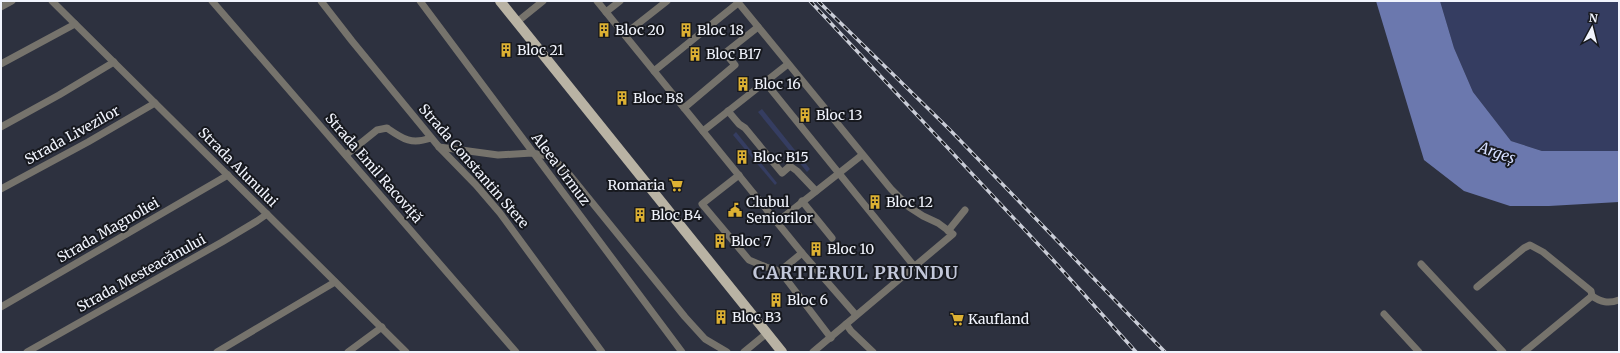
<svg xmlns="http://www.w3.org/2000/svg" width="1620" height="353" font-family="Merriweather,serif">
	<rect width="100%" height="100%" fill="#2d313f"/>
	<g fill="#353d61">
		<path d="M1440,1H1619V151H1542L1511,141L1473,92L1454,48Z"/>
		<path d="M762,109L810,169L807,172L758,112Z"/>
		<path d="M736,132L777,183L775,185L733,135Z"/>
	</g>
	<path fill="#6b78ae" d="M1376,1H1440L1454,48L1473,92L1511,141L1542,151H1619V202L1549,206H1510L1464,191L1424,160Z"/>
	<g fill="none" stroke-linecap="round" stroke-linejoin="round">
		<g stroke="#76736c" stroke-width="7">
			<path d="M52,1L406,352"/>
			<path d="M212,1L516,352"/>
			<path d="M321,1L352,41L439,147L476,185L500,213L602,352"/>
			<path d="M420,1L682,352"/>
			<path d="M597,1L802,253L856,315"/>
			<path d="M737,1L891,189L909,207L923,216L938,223L953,234L813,352"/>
			<path d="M1,7L12,1"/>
			<path d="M606,12L620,1"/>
			<path d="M517,22L543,1"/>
			<path d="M625,34L667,1"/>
			<path d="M1,64L75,24"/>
			<path d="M654,71L738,3"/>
			<path d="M765,82L914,266"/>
			<path d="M684,108L735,65L725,53L758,27"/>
			<path d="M728,111L739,124L745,128L782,173L790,166L797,171L816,191"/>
			<path d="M1,127L59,95L114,62"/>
			<path d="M703,131L788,64"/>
			<path d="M439,147L498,155L532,153L548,156L564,168L685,317L705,339L727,352"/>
			<path d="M346,155L377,130L387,128C403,139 411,145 431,138"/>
			<path d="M739,175L702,204L749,260L766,267L780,271L831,338"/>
			<path d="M1,189L88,142L155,103"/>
			<path d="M802,201L832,238"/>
			<path d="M777,222L862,155"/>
			<path d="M948,231L965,210"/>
			<path d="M1421,264L1503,352"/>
			<path d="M780,271L802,253"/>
			<path d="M1477,287L1524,248L1530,245L1543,252L1591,291L1592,296"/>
			<path d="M1,307L228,175"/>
			<path d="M1384,314L1419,352"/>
			<path d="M846,324L851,331L873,352"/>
			<path d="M27,352L222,242L257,221L267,214"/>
			<path d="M217,352L335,282"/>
			<path d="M348,352L382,327"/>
			<path d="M744,352L767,333"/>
			<path d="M1524,352L1592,296C1601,302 1608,304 1619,300"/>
		</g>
		<path stroke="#b9b3a4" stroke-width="10" d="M500,1L782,352"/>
		<defs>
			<g id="rail">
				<path d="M810,1L1053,260L1136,352"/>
				<path d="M818,1L949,129L1165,352"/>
			</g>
		</defs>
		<use href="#rail" stroke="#cacdd7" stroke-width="3.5"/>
		<use href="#rail" stroke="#17191f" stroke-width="2" stroke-dasharray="6" stroke-linecap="butt"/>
	</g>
	<defs>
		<symbol id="building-bare" viewBox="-9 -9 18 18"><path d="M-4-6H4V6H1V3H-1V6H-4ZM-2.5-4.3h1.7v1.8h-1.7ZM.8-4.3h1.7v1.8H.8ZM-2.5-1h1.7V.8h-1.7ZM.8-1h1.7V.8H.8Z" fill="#ddb133" stroke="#17191f" stroke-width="2.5" paint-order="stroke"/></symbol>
		<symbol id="supermarket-bare" viewBox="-9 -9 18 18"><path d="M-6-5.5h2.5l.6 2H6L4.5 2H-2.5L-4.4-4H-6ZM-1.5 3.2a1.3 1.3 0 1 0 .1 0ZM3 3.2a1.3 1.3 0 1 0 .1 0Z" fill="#ddb133" stroke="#17191f" stroke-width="2.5" paint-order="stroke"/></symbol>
		<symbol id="civic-bare" viewBox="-9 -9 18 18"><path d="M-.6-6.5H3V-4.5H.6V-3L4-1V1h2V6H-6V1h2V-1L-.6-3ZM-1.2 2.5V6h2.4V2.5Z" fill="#ddb133" stroke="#17191f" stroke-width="2.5" paint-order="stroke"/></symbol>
	</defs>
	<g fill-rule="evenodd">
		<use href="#building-bare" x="594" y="20" width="20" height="20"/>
		<use href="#building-bare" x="676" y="20" width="20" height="20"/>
		<use href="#building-bare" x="496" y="40" width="20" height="20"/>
		<use href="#building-bare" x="685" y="44" width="20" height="20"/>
		<use href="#building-bare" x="733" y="74" width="20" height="20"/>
		<use href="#building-bare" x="612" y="88" width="20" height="20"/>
		<use href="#building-bare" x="795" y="105" width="20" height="20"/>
		<use href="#building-bare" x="732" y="147" width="20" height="20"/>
		<use href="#supermarket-bare" x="666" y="175" width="20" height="20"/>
		<use href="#building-bare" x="865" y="192" width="20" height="20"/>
		<use href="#civic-bare" x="725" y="200" width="20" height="20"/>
		<use href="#building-bare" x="630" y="205" width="20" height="20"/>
		<use href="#building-bare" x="710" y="231" width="20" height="20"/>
		<use href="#building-bare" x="806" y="239" width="20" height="20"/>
		<use href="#building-bare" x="766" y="290" width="20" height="20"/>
		<use href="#building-bare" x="711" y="307" width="20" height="20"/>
		<use href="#supermarket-bare" x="947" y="309" width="20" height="20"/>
	</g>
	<g text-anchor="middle" stroke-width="4" stroke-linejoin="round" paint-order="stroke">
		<g font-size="14" fill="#f1f4fd" stroke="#17191f" text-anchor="start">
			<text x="615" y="35">Bloc 20</text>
			<text x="697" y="35">Bloc 18</text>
			<text x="517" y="55">Bloc 21</text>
			<text x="706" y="59">Bloc B17</text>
			<text x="754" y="89">Bloc 16</text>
			<text x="633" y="103">Bloc B8</text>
			<text x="816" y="120">Bloc 13</text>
			<text x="753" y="162">Bloc B15</text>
			<text x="665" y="190" text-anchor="end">Romaria</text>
			<text x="746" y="207">Clubul<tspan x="746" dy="16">Seniorilor</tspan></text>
			<text x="886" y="207">Bloc 12</text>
			<text x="651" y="220">Bloc B4</text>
			<text x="731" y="246">Bloc 7</text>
			<text x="827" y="254">Bloc 10</text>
			<text x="787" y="305">Bloc 6</text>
			<text x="732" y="322">Bloc B3</text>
			<text x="968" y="324">Kaufland</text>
		</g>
		<g font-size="14" fill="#f1f4fd" stroke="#17191f">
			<text transform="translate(72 135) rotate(-29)" y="5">Strada Livezilor</text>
			<text transform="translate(474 166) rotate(49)" y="5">Strada Constantin Stere</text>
			<text transform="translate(238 167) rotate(45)" y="5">Strada Alunului</text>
			<text transform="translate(374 168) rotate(49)" y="5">Strada Emil Racoviță</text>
			<text transform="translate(561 169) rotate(53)" y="5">Aleea Urmuz</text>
			<text transform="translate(108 230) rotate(-30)" y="5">Strada Magnoliei</text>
			<text transform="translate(141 273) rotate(-29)" y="5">Strada Mesteacănului</text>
		</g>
		<g font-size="15" font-style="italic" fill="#d5deff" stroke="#17191f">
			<text transform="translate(1497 153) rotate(19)" y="5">Argeș</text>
		</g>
		<g font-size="18" font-weight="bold" letter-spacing="1" fill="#c3c8da" stroke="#17191f">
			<text x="856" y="279">CARTIERUL PRUNDU</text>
		</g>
	</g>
	<rect width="1620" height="353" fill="none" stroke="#f1f4fd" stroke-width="4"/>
	<g transform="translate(1592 28) rotate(7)" stroke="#17191f" stroke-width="3" paint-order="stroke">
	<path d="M0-3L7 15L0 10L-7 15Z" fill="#f1f4fd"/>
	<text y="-6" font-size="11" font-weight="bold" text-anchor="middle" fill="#f1f4fd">N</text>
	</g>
</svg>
